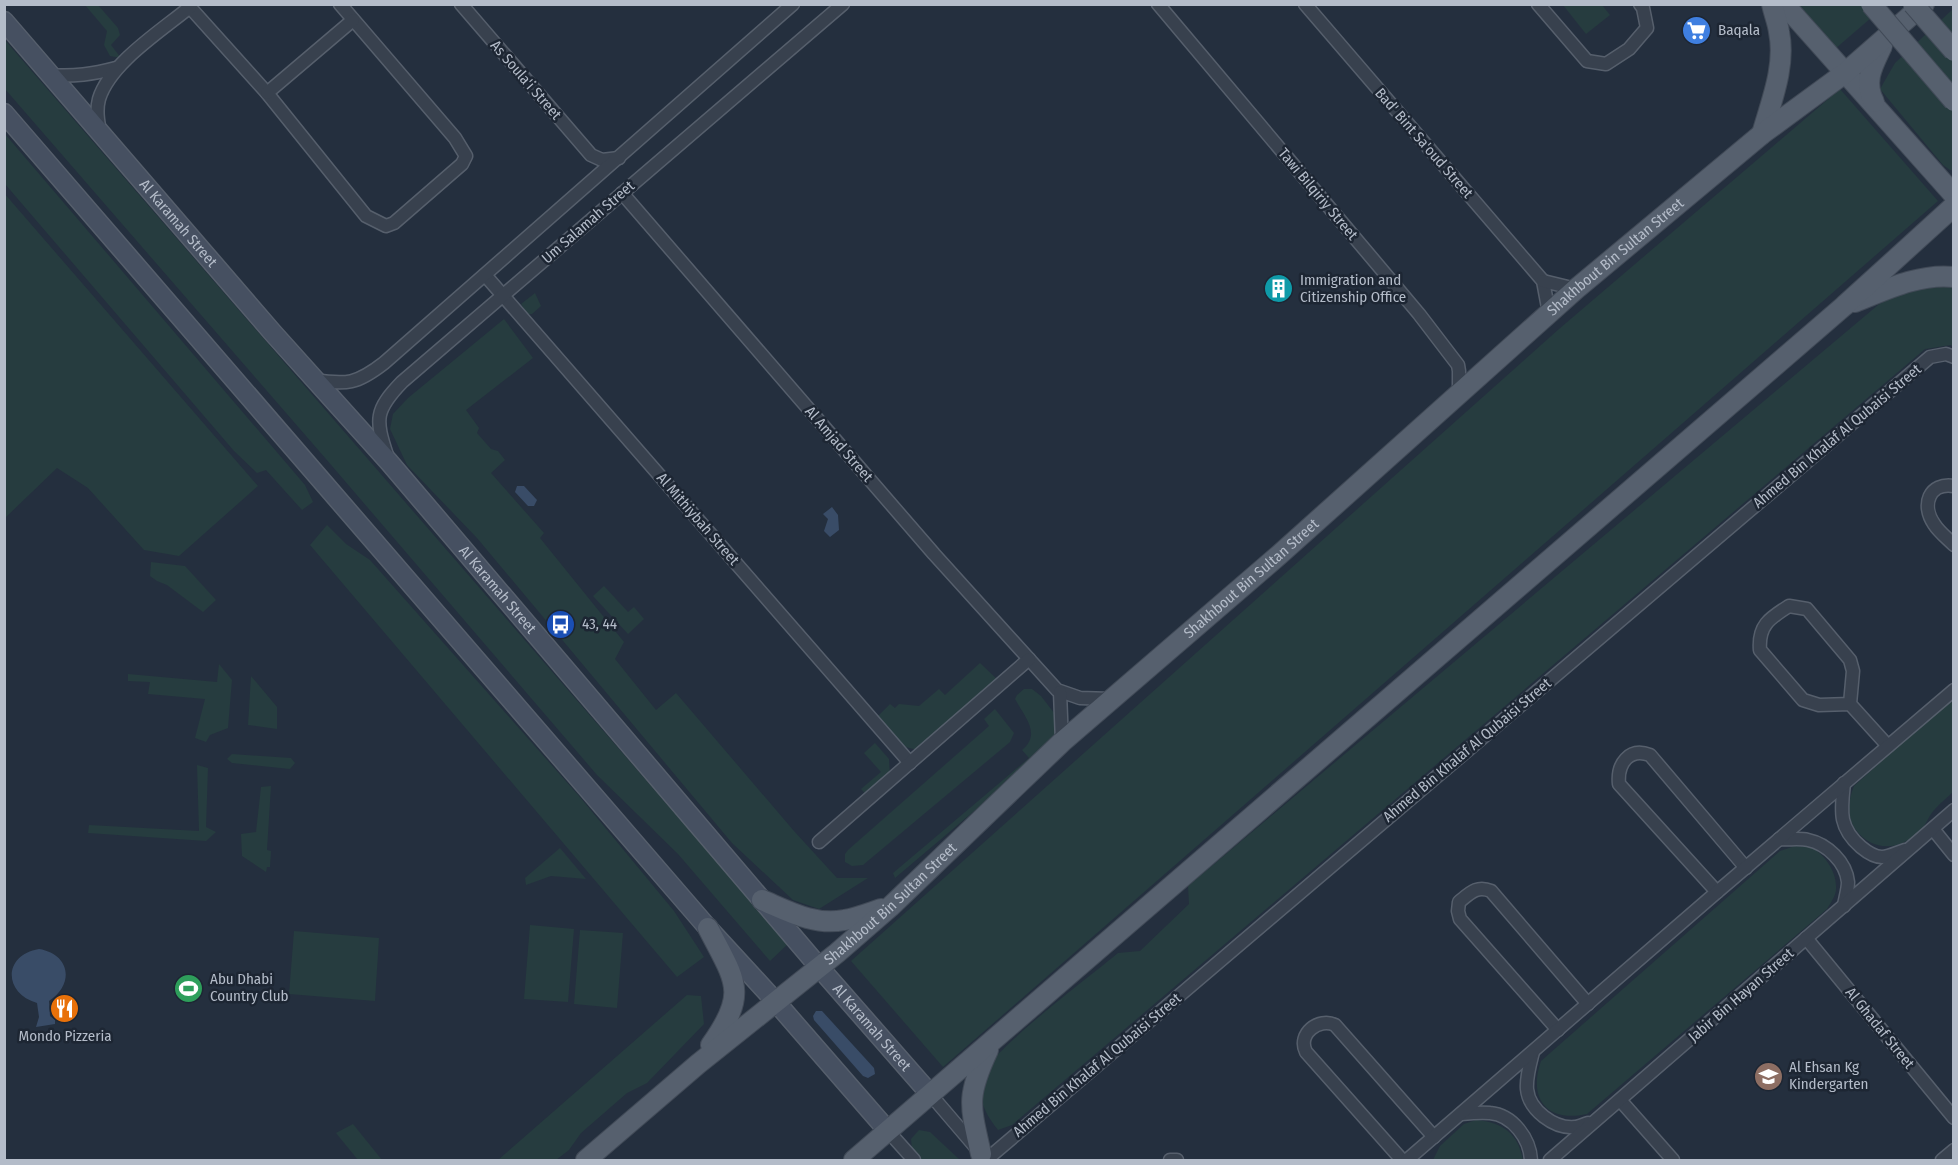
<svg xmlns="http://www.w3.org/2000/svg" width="1958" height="1165" font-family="'Fira Sans Condensed',sans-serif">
	<rect width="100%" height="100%" fill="#242f3e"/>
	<g fill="#263c3f">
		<path d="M85,5H98L118,28L120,35L111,45L121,58L110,56L104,45L107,31Z"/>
		<path d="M1563,5H1602L1610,15L1586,34Z"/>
		<path d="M1798,5H1886L1835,49Z"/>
		<path d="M1953,9V170H1950L1943,165L1880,89L1895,63Z"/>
		<path d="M4,39L788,944L770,961L678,854L597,775L326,459L5,89Z"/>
		<path d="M1840,89L1938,201L943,1067L851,961L1559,329Z"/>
		<path d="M5,134L305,485L313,502L302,510L266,470L257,473L234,451L5,184Z"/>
		<path d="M4,193L258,486L179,556L144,550L88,488L57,468L5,518Z"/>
		<path d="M1953,284V347L1951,345L1925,349L1012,1125L998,1130C985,1114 976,1096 982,1076C990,1051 1093,974 1118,953L1140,951L1189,904L1188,886L1878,305C1906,288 1921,286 1953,284Z"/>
		<path d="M535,293L541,306L532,314H527L521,304Z"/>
		<path d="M504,319L533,358L466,410L479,428L477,433L491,449L498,451L505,460L491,473L544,533L540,538L624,642L615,659L656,710L676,693L794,831L837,878H868L819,909L793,900L732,843L477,538L407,465L390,429L393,414L408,398Z"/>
		<path d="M327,525L346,544L370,560L579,796L674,911L704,957L677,977L310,545Z"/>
		<path d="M151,562L185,566L216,600L203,612L167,585L157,581L150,576Z"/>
		<path d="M604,586L628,612L634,607L644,619L628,634L593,596Z"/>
		<path d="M980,663L1001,683L924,749C900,752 891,734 876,718L890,704L895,708L899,704L919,706L939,689L945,695Z"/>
		<path d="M219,664L232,680L228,728L210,735L206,742L195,738L205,699L148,694L150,682L128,681V674L217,682Z"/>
		<path d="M251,676L277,707V729L248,725Z"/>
		<path d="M1024,689H1032L1041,696L1058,718L1060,731L1051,746L895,878L893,873L1029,758L1022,750C1042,734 1024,716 1015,699L1017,695Z"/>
		<path d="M1953,697V792C1948,797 1941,802 1936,808C1929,814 1927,824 1920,831C1902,850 1873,853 1856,830C1846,817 1848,801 1854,786Z"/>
		<path d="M995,709L1014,733L1010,742L863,865L852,866L845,862V854L848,850L989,726L984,719Z"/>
		<path d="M875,743L889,759L890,778L869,798L861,789L881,772L864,753Z"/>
		<path d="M232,754L291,758L295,763L290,769L232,763L227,759Z"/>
		<path d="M197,765L208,768L206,827L216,832L206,841L88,833L89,825L199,831Z"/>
		<path d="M271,786L267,850L271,851L270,867H267L266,872L242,856L241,834L256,832L261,787Z"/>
		<path d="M1795,846C1800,847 1806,846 1810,847C1824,853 1836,871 1836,886C1837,895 1831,902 1827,909L1587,1114C1546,1123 1528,1098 1541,1061L1780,851Z"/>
		<path d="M560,848L586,879L551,876L526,885L525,878Z"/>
		<path d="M530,925L574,929L568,1002L524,999Z"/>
		<path d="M580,930L623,933L617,1008L574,1004Z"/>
		<path d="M294,931L379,938L375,1001L289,994Z"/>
		<path d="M687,995L701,996L704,1024L647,1083L627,1093L581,1133L569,1150L556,1160H498Z"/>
		<path d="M1476,1120C1503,1122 1518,1134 1523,1160H1433L1440,1146L1464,1124Z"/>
		<path d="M353,1124L382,1160H358L336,1133Z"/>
		<path d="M919,1130L930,1132L960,1160H922L912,1150L911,1139Z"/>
	</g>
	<g fill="#394c67">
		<path d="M517,486H524L537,500L534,506H528L515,492Z"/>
		<path d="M832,507L838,515L839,530L830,537L824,531L828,519L823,514Z"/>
		<path d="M39,949C70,954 75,984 49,1001L50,1016L55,1020V1024L36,1027L39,1017L37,1003C3,993 3,955 39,949Z"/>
		<path d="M816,1011H822L874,1068L875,1074L868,1078L863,1076L814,1020L813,1016Z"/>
	</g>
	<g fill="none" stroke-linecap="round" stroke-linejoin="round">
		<defs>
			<g id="street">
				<path d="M187,4L267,93L366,216L386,226L394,223L462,164L466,156L455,138L340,4"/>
				<path d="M461,4L591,155L602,160L619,158"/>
				<path d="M1158,4L1419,314L1458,365L1459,371V393"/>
				<path d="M1305,4L1543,281L1549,313"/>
				<path d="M1538,4L1587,61L1606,64L1629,49L1647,28L1643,8L1640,4"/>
				<path d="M50,75C74,77 93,74 116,68"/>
				<path d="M267,93L353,20"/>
				<path d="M100,132C98,121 96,110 99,99C110,63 161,31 190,7"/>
				<path d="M622,193L934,554L1057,690L1080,698L1111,699"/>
				<path d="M485,275L910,763"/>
				<path d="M1543,281L1576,289"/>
				<path d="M314,380C347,385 357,384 384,363L793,4"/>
				<path d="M387,455C375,419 375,410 402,382L843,4"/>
				<path d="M1954,486C1929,482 1921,505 1934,524C1939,532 1947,538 1954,545"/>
				<path d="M1060,692L1062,742"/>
				<path d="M1850,704L1819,705L1803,700L1760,650C1758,625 1770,618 1789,606L1807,609L1850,660L1853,671L1850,704L1888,746"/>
				<path d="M1844,783C1841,811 1838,827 1861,847C1867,852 1874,857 1882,857C1889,857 1898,852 1905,850"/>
				<path d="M1933,829L1954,855"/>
				<path d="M1779,839C1788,840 1799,838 1808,840C1827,844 1846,862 1848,882C1848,890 1845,898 1844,906"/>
				<path d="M819,842L1029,659"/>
				<path d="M1717,892L1619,784C1617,764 1629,747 1650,755L1746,868"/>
				<path d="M1806,938L1954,1118"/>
				<path d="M1558,1030L1460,919L1458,911L1459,902C1470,893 1477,885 1491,891L1588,1004"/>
				<path d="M1533,1052C1530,1064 1526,1077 1527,1089C1529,1110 1554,1129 1575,1127C1579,1127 1584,1124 1588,1123"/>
				<path d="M931,1095L978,1150"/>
				<path d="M1620,1100L1673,1160"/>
				<path d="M1461,1114C1471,1113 1481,1112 1490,1113C1513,1115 1530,1139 1531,1160"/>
				<path d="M888,1131L914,1160"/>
				<path d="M986,1160L1930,357L1946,354L1954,357"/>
				<path d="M1170,1160H1177"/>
				<path d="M1402,1160L1306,1052C1297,1034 1319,1017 1335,1025L1434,1137"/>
				<path d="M1407,1160L1717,892L1954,690"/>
				<path d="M1550,1160L1954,810"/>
				<path d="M1942,1160L1954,1150"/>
			</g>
			<g id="secondary">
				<path id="s1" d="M4,21L273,333L389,462L819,967L931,1095"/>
				<path d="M4,113L708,928L775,1001L888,1131"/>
			</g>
			<g id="primary">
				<path d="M1784,4L1954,195"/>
				<path d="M1874,102C1863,81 1873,65 1882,46"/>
				<path d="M1762,134C1771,102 1786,66 1779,32C1778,23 1774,14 1772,4"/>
				<path d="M1855,302C1885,290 1920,273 1954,277"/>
				<path d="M762,900C788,911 815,926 844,920C857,918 869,913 881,909"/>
				<path d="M708,928C735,981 749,992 711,1045"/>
				<path d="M981,1154C970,1105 966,1097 988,1050"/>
				<path id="s2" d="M586,1160L698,1064L837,953L890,907L1062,742L1279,555L1576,289L1762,134L1845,73L1924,4"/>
				<path d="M854,1160L1844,306L1954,206"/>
			</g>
		</defs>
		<use href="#street" stroke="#565f6c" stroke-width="15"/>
		<use href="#secondary" stroke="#565f6c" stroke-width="21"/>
		<use href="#primary" stroke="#414a57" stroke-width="22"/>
		<use href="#street" stroke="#38414e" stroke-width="12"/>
		<use href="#secondary" stroke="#465061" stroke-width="18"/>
		<use href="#primary" stroke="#56606e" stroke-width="20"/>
		<defs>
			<g id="primary-bridge">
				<path d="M1871,4L1954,101"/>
				<path d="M1913,4L1954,51"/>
			</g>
		</defs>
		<use href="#primary-bridge" stroke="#414a57" stroke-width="22" stroke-linecap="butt"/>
		<use href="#primary-bridge" stroke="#56606e" stroke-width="20"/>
	</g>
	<defs>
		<symbol id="supermarket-disc" viewBox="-11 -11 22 22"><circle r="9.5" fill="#3f7fe0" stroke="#1d2633"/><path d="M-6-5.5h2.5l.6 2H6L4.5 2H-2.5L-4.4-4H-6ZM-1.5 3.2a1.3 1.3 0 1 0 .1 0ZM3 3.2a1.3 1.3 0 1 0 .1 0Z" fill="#fff"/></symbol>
		<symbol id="building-disc" viewBox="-11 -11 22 22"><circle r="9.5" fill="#0f9aa8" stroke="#1d2633"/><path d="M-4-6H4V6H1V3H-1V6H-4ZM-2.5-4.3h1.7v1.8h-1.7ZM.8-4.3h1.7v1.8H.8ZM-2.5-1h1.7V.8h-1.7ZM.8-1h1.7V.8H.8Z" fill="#fff"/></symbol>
		<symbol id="bus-disc" viewBox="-11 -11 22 22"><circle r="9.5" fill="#1a4fb4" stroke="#1d2633"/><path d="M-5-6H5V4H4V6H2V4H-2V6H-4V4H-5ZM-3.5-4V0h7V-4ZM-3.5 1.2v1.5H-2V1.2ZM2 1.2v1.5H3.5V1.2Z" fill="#fff"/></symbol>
		<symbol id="stadium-disc" viewBox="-11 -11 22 22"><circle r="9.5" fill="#2e9e5b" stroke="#1d2633"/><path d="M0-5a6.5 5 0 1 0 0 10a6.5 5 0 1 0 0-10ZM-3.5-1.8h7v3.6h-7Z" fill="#fff"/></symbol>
		<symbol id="restaurant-disc" viewBox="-11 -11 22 22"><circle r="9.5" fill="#e8710a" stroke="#1d2633"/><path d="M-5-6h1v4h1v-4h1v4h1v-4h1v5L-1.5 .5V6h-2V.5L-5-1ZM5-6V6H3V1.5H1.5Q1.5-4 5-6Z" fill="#fff"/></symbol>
		<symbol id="school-disc" viewBox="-11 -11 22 22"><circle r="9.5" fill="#8d6e63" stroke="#1d2633"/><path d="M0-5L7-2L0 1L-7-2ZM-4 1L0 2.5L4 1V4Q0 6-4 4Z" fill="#fff"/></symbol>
	</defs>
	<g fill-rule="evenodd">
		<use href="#supermarket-disc" x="1680" y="14" width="33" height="33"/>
		<use href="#building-disc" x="1262" y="272" width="33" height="33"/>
		<use href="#bus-disc" x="544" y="608" width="33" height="33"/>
		<use href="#stadium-disc" x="172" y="972" width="33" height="33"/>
		<use href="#restaurant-disc" x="48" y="992" width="33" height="33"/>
		<use href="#school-disc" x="1752" y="1060" width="33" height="33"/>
	</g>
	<g text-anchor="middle" stroke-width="5" stroke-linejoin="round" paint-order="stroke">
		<g font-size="15" fill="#b4bcc9" stroke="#1d2633" text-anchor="start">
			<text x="1718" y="35">Baqala</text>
			<text x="1300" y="285">Immigration and<tspan x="1300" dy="17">Citizenship Office</tspan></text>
			<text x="582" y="629">43, 44</text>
			<text x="210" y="984">Abu Dhabi<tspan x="210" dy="17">Country Club</tspan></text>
			<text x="65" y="1041" text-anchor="middle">Mondo Pizzeria</text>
			<text x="1789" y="1072">Al Ehsan Kg<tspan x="1789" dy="17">Kindergarten</tspan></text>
		</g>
		<g font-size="15" fill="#b4bcc9" stroke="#1d2633">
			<text transform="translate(526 80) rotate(49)" y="5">As Soula'i Street</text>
			<text transform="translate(1424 143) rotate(49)" y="5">Bad' Bint Sa'oud Street</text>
			<text transform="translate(1318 194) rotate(50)" y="5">Tawi Bilqiriy Street</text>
			<text transform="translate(588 222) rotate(-41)" y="5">Um Salamah Street</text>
			<text dy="5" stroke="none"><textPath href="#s1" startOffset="267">Al Karamah Street</textPath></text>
			<text dy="5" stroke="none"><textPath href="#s2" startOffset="1370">Shakhbout Bin Sultan Street</textPath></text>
			<text transform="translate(1837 436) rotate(-40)" y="5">Ahmed Bin Khalaf Al Qubaisi Street</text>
			<text transform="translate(839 444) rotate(49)" y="5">Al Amjad Street</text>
			<text transform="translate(698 519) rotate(49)" y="5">Al Mithiybah Street</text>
			<text dy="5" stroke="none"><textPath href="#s2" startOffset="884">Shakhbout Bin Sultan Street</textPath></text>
			<text dy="5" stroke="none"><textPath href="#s1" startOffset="753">Al Karamah Street</textPath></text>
			<text transform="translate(1467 750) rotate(-40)" y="5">Ahmed Bin Khalaf Al Qubaisi Street</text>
			<text dy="5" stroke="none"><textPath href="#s2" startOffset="398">Shakhbout Bin Sultan Street</textPath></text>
			<text transform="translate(1741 995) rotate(-41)" y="5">Jabir Bin Hayan Street</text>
			<text dy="5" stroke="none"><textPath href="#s1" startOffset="1329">Al Karamah Street</textPath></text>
			<text transform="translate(1880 1028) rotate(51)" y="5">Al Ghadaf Street</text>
			<text transform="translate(1097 1065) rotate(-40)" y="5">Ahmed Bin Khalaf Al Qubaisi Street</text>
		</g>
	</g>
	<rect width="1958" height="1165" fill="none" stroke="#b4bcc9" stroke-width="12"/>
</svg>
